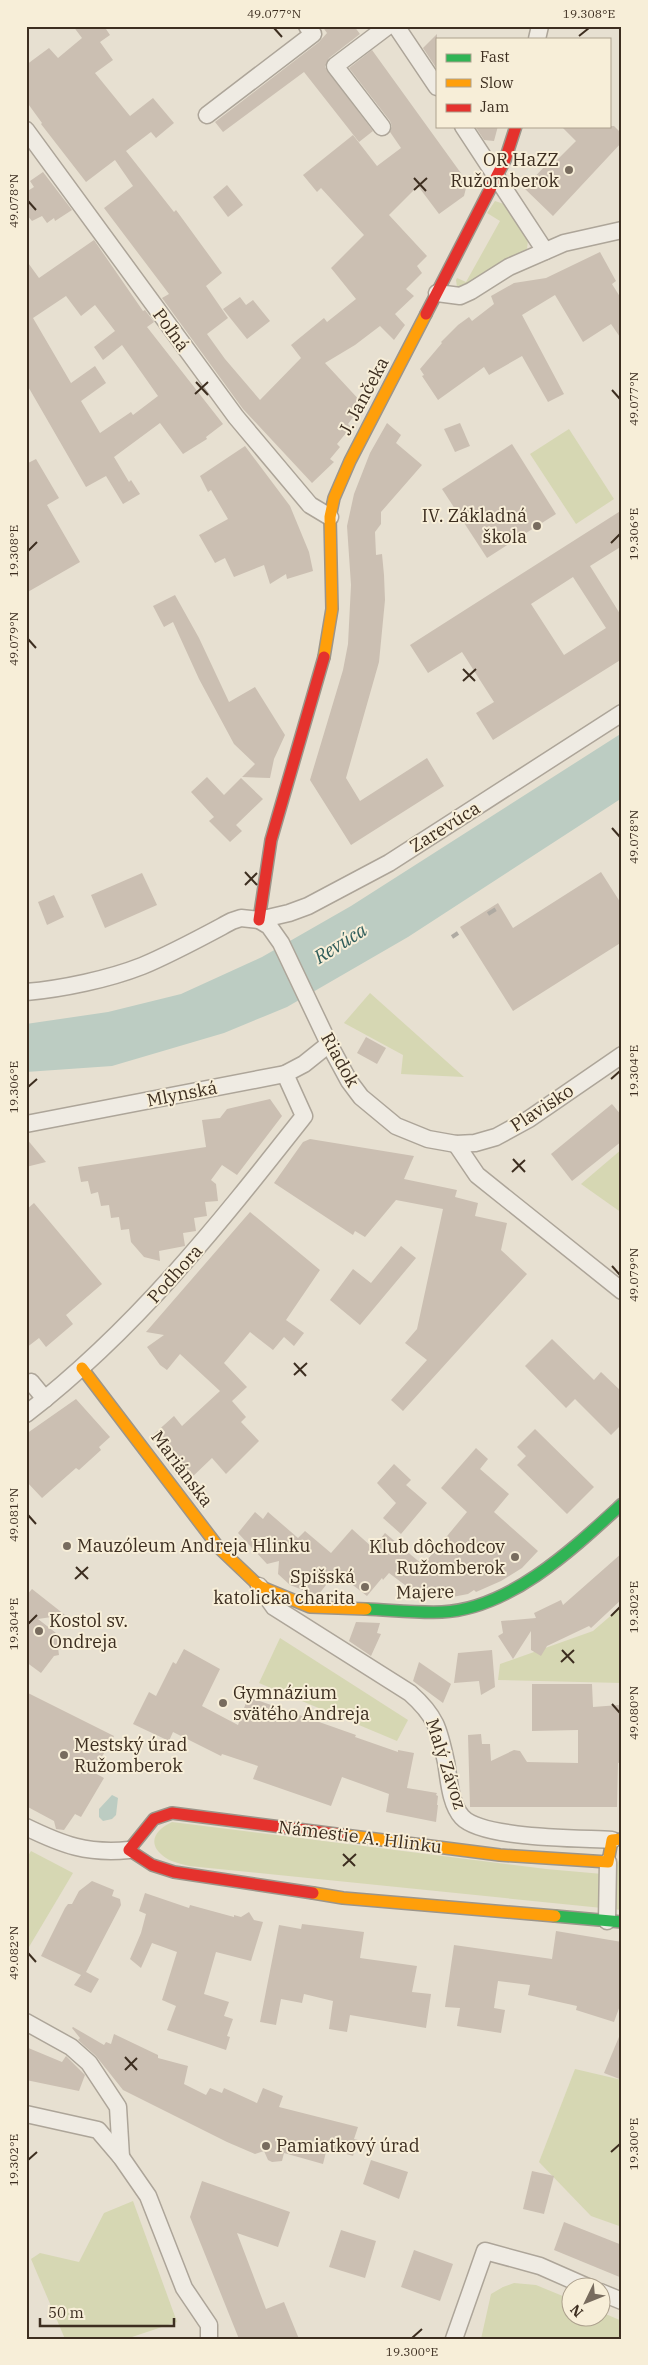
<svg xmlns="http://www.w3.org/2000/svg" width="648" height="2365" font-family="'IBM Plex Serif',serif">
	<rect width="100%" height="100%" fill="#e7e0d1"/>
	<g fill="#d6d7b3">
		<path d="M495,201L504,204L528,240L527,249L465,287H457L456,280L457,278L466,282L500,221L487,213Z"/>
		<path d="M569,429L614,499L576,524L530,454Z"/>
		<path d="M370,993L464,1077L401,1074L403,1055L344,1023Z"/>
		<path d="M622,1149V1213L581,1184Z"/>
		<path d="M622,1606V1683L498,1680L500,1664L593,1631Z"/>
		<path d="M280,1638L408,1720L397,1741L259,1683Z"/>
		<path d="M172,1822L546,1869L614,1875L619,1859L622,1858V1910L189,1866C182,1864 172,1862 166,1858C146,1845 154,1830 172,1822Z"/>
		<path d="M31,1851L73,1873L26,1952V1859Z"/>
		<path d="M575,2069L622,2080V2227L591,2216L539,2162Z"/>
		<path d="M133,2201L177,2322L126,2339H65L31,2259L40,2253L79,2262L104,2213Z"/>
		<path d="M514,2283L536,2285L570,2299V2318H600L601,2312L622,2321V2339H481L491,2294L503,2287Z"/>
	</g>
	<g fill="#bcccc2">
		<path d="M622,733V798L408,937L287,1007L224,1033L112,1066L26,1072V1024L108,1012L181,994L262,957L351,906Z"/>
		<path d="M112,1795L118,1798L116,1815L112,1819L103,1821L99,1817V1809Z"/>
	</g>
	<g fill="#cbbfb2" fill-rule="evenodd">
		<path d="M73,26H104L110,35L100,42L113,60L95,73L130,116L153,98L174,123L156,138L151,132L126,151L174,212L176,210L222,273L206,286L228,318L207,334L225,359L260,400L301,358L291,345L324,318L327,322L356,299L331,268L364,235L321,188L317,192L303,175L353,135L377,166L401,148L390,132L392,126L390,121L349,68L372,50L463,176L467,184L464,196L439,214L418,186L389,215L427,256L417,266L422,273L406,289L414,296L395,314L405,325L394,340L380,326L355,345L325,363L363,404L348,424L351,427L337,444L340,447L330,459L334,462L312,483L243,409L162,298L169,294L104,208L133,186L115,160L86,182L41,124L42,123L26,101V65L49,48L58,58L82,38Z"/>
		<path d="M322,26H354L360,34L329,58L325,67L373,131L359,142L304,72L223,132L215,122L319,42L327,33Z"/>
		<path d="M437,34V69L423,48Z"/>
		<path d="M475,126H498L494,141L484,140Z"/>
		<path d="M561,126H614L622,134V142L553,216L524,188L548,163L551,166L576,141Z"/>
		<path d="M43,172L72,210L55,221L54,218L47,223L42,216L32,221L26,214V192L34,187L30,181Z"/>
		<path d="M227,185L243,205L228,217L213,197Z"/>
		<path d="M94,240L143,311L145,310L154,322L147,327L223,424L206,437L207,439L183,454L160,423L114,457L129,482L131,480L140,494L123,504L106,476L86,487L26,383V260L39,278ZM66,296L81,316L95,305L115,331L94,347L103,360L122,345L158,396L133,415L131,412L100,433L81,401L106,383L95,366L71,383L33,318Z"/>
		<path d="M600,252L616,281L612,284L622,300V340L611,324L583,342L555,295L522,315L564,394L548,402L522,356L489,375L484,367L438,400L422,376L424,375L420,369L442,343L441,342L458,325L469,317L472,321L494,304L491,296L514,283L546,278Z"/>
		<path d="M240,297L246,305L253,300L270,321L247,339L223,309Z"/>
		<path d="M387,423L401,435L396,443L422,465L381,512V524L375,532L376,555L382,554L384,575L385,600L379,662L346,778L360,801L427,758L444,786L351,845L310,780L343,670L348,644L351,585L347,526L354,494L370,453Z"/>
		<path d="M460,423L470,446L455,452L444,429Z"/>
		<path d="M512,444L556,514L487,558L442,489Z"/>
		<path d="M245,446L290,506L309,552L313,571L287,579L286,574L270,584L264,565L234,577L225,558L215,563L199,535L228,519L211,490L208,492L200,476Z"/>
		<path d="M36,459L59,498L47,505L80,562L26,593V464Z"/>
		<path d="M622,510V546L590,566L622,617V659L493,740L476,713L494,702L462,652L428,673L410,645ZM573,577L606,628L564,655L531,604Z"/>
		<path d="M175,595L199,638L229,702L255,687L285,735L274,759L270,778L242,777L255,764L234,744L199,679L173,622L164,627L153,606Z"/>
		<path d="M207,777L224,795L241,778L263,799L236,825L242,831L230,842L209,821L214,817L191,792Z"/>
		<path d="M601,872L622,905V942L513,1011L460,927L498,903L513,928Z"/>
		<path d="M142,873L157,905L105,928L91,895Z"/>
		<path d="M54,895L64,917L47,925L38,902Z"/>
		<path d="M366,1037L386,1048L377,1064L357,1053Z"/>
		<path d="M270,1099L282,1116L237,1175L222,1165L211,1180L216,1184L218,1201L205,1202L207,1216L194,1218L196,1231L183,1233L185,1246L159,1251L160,1261L144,1257L131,1242L129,1229L121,1230L119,1217L111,1218L109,1205L101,1206L98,1192L91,1194L88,1181L81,1182L78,1167L206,1147L202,1120L220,1118L227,1109Z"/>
		<path d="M612,1104L622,1116V1141L572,1181L551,1154Z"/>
		<path d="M26,1138L46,1162L26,1167Z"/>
		<path d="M310,1139L414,1156L404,1179L457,1190L455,1197L478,1203L475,1216L507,1223L501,1250L527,1274L403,1411L391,1400L427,1360L405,1343L417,1329L443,1209L396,1200L365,1237L355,1231L353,1235L274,1183L303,1142Z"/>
		<path d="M34,1203L102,1284L66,1315L73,1324L46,1347L39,1338L26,1348V1210Z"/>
		<path d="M250,1212L320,1270L286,1320L304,1333L294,1346L284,1337L273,1350L250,1332L224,1363L247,1387L232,1401L246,1417L241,1422L259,1441L226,1474L212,1458L189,1480L153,1435L174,1416L182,1426L220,1391L180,1354L167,1370L160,1365L147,1347L164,1335L146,1332Z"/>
		<path d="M401,1246L416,1258L360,1325L330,1300L353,1269L371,1283Z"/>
		<path d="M552,1339L594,1380L601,1372L622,1392V1424L611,1435L575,1399L566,1408L525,1366Z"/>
		<path d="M76,1399L110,1437L99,1447L101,1450L79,1470L76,1468L42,1498L26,1481V1434Z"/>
		<path d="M535,1429L594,1487L567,1514L517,1465L526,1456L517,1447Z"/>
		<path d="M476,1448L488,1459L480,1469L509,1494L494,1512L538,1551L522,1568L501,1581L476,1592L474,1590L468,1594L442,1599L430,1598L426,1595L422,1598L389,1573L383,1580L382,1578L367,1596L336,1572L319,1594H313L290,1585L278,1574L279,1561L267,1564L238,1533L255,1512L263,1519L268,1512L298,1538L305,1531L331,1553L352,1529L373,1548L385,1533L423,1565L467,1512L441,1488Z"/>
		<path d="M394,1464L411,1480L406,1485L427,1503L401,1534L383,1518L396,1503L377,1483Z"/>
		<path d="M622,1553V1599L591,1628L589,1626L547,1646L541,1656L531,1650V1631L513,1659L498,1636L503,1633L501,1621L536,1618L534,1613L561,1600L563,1605Z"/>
		<path d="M32,1589L65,1615L38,1619L56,1633L59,1655L54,1656L41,1673L26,1662V1596Z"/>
		<path d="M356,1622L380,1623L377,1633L381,1634L371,1656L349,1641Z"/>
		<path d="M184,1649L220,1669L202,1706L238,1725L248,1697L356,1735L355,1737L398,1752V1750L414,1753L407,1788L437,1793L436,1795L438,1796L437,1805H438L436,1822L386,1812L389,1794L342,1777L331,1806L253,1779L258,1766L222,1754L221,1756L173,1732L169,1741L133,1724L149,1692L156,1696L173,1662L176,1664Z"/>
		<path d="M492,1650L495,1687L481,1695L479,1681L454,1683L458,1653Z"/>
		<path d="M419,1662L451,1684L443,1703L413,1681Z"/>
		<path d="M532,1684H592L593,1707L619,1705L622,1762L618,1763L617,1807H470L468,1735L481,1734L482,1744H490L491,1761L514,1750L520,1751L527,1762L578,1763V1730L532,1731Z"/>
		<path d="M26,1692L114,1736L93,1772L104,1778L81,1817L75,1814L64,1830L56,1829L54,1821L26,1806Z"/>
		<path d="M92,1881L114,1890L112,1896L120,1899L121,1905L86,1972L99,1979L91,1993L74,1985L81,1975L41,1956L65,1908L68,1904H72L79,1891Z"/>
		<path d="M145,1893L189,1908L190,1905L234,1917V1915L241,1917L249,1912L254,1920L263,1922L251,1961L216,1952L204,1994L229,2002L224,2016L233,2019L227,2036L230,2037L226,2050L167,2030L176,2006L162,2000L177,1952L152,1943L141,1968L130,1959L141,1933L146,1914L139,1911Z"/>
		<path d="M302,1924L364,1932L360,1958L417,1966L412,1992L431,1994L426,2028L350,2015L347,2032L329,2029L333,2001L304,1994L302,2003L281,1999L276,2025L260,2022L279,1925L301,1929Z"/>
		<path d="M556,1931L622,1942V2000L614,2022L576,2010L577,2006L528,1995L530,1985L498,1981L494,2008L505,2010L501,2033L457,2026L460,2008L445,2007L454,1945L552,1959Z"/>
		<path d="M73,2027L104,2045L106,2042L111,2044L114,2034L158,2055V2058L188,2066L184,2084L206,2095L210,2088L222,2093L224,2088L257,2103L263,2088L283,2096L279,2107L358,2127L354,2139L358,2140L353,2156L327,2148L323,2164L284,2153L282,2161L272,2162L268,2160L264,2151L255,2154L227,2142L123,2090L96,2056L78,2040L80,2038L72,2028Z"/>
		<path d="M621,2032H622V2080L604,2073Z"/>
		<path d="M26,2047L62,2062L66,2056L85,2075L79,2091L26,2080Z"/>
		<path d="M371,2160L408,2172L399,2199L363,2184Z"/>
		<path d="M532,2171L554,2176L544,2214L523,2209Z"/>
		<path d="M202,2181L290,2212L278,2247L237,2233L266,2309L284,2302L299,2339H239L190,2217Z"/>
		<path d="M564,2222L622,2245V2278L554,2250Z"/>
		<path d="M341,2230L376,2241L365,2278L329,2267Z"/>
		<path d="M414,2250L453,2264L440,2301L401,2287Z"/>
	</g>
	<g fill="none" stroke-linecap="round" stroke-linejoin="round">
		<defs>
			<g id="street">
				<path d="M396,26L437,87"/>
				<path d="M537,39L540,26"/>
				<path d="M207,115L313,34L307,26"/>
				<path d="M463,126L545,251"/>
				<path d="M382,127L335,66L388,26"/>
				<path d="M26,130L236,417L310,505L330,517"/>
				<path d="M437,293L460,296L471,291L509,267L564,243L622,230"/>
				<path d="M259,920L269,926L281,943L329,1044L349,1081L361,1097L396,1126L428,1139L456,1144L475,1143L496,1137L529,1119L622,1055"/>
				<path d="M26,992C62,989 109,979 142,966C173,953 202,937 232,921L241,918L259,920L289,913L308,906L389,863L622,713"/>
				<path d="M26,1124L285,1074L304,1064L329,1044"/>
				<path d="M456,1144L477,1175L622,1291"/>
				<path d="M31,1382L45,1399"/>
				<path d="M26,1414C137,1328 218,1225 304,1116L285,1074"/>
				<path d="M259,1586L274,1607L410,1693C436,1716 439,1729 446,1762C449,1779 450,1804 462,1817C482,1839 580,1838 612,1840"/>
				<path d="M26,1827C63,1845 87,1854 129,1850"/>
				<path d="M607,1921L608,1862"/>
				<path d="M26,2022L71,2047L89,2063L118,2107L121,2157"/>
				<path d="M26,2114L98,2130L121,2157L148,2196L184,2288L209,2325V2339"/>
				<path d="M600,2292L622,2301"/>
				<path d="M454,2339L485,2251L540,2266L590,2288"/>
			</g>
			<g id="fast">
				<path d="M366,1609C391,1610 417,1613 442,1612C510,1609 574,1548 622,1504"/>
				<path d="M555,1916L622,1922"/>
			</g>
			<g id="slow">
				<path d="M324,657L332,609L330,517L334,498L350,461L426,314"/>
				<path d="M82,1368L219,1548L259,1586L310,1607L366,1609"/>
				<path d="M344,1835L500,1855L608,1862L612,1840L622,1839"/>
				<path d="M313,1893L343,1898L555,1916"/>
			</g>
			<g id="jam">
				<path d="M426,314L505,160L516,126"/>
				<path d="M259,920L271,840L324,657"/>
				<path d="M313,1893L174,1872L152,1865L129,1850L154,1819L172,1813L344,1835"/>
			</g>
		</defs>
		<use href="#street" stroke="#ada599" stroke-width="19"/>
		<use href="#fast" stroke="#9c958a" stroke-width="14"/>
		<use href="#slow" stroke="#9c958a" stroke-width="14"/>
		<use href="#jam" stroke="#9c958a" stroke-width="14"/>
		<use href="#street" stroke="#efebe3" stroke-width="16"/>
		<use href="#fast" stroke="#30b455" stroke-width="11"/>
		<use href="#slow" stroke="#ff9f0a" stroke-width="11"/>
		<use href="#jam" stroke="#e5322d" stroke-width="11"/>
		<g stroke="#afaaa2" stroke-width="4" stroke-dasharray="9 9" stroke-linecap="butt">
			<path d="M488,914L496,909"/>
			<path d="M452,937L458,933"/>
		</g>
	</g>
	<path fill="none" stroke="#3d2e20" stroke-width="2" d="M274,28L282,37M579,36L589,28M414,178L426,191M414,190L427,178M28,201L36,210M196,382L208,395M612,390L620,399M195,394L208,382M611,543L620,534M28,551L37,542M28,639L36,648M463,669L475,681M463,681L476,669M612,828L620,837M245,872L257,885M245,885L257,873M611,1079L620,1071M28,1087L37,1079M513,1159L525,1172M512,1172L525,1160M612,1266L620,1275M294,1363L306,1376M294,1375L307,1363M28,1515L36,1524M76,1567L88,1579M75,1579L88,1567M611,1616L620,1607M28,1624L37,1615M562,1650L574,1663M561,1662L574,1650M612,1704L620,1713M343,1854L355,1866M343,1866L356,1854M28,1953L36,1962M125,2057L137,2070M125,2070L137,2058M611,2152L620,2144M28,2160L37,2152M412,2338L422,2329"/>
	<g fill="#786c5e" stroke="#f7eed8" stroke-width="2">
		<circle cx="569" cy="170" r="5"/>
		<circle cx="537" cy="526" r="5"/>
		<circle cx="67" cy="1546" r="5"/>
		<circle cx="515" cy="1557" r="5"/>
		<circle cx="365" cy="1587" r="5"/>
		<circle cx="39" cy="1631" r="5"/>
		<circle cx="223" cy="1703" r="5"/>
		<circle cx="64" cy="1755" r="5"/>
		<circle cx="266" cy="2146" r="5"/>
	</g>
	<g text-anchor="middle" stroke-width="4" stroke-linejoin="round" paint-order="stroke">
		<g font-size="18" fill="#3d2e20" stroke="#f7eed8" text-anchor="start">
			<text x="559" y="166" text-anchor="end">OR HaZZ<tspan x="559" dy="21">Ružomberok</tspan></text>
			<text x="527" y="522" text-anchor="end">IV. Základná<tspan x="527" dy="21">škola</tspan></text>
			<text x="77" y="1552">Mauzóleum Andreja Hlinku</text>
			<text x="505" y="1553" text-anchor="end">Klub dôchodcov<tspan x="505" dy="21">Ružomberok</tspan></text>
			<text x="355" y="1583" text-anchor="end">Spišská<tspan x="355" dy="21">katolicka charita</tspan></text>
			<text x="49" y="1627">Kostol sv.<tspan x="49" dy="21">Ondreja</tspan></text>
			<text x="233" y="1699">Gymnázium<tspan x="233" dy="21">svätého Andreja</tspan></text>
			<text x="74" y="1751">Mestský úrad<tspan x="74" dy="21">Ružomberok</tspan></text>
			<text x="276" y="2152">Pamiatkový úrad</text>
		</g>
		<g font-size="18" fill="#3d2e20" stroke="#f7eed8">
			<text transform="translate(171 330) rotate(54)" y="6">Poľná</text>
			<text transform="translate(364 396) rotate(-62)" y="6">J. Jančeka</text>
			<text transform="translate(445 827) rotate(-32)" y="6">Zarevúca</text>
			<text transform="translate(340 1060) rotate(61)" y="6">Riadok</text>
			<text transform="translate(182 1094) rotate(-11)" y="6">Mlynská</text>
			<text transform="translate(542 1108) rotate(-33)" y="6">Plavisko</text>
			<text transform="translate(175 1274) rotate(-48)" y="6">Podhora</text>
			<text transform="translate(182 1469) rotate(53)" y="6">Mariánska</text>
			<text transform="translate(425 1592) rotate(-1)" y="6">Majere</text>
			<text transform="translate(446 1764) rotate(72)" y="6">Malý Závoz</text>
			<text transform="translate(360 1837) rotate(7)" y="6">Námestie A. Hlinku</text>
		</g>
		<g font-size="19" font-style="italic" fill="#2f5d5a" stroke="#f7eed8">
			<text transform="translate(340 943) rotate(-32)" y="7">Revúca</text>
		</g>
	</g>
	<rect width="648" height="2365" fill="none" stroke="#f7eed8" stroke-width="55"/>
	<rect x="436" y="38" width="175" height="90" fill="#f7eed8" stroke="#ada18e"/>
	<rect x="446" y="54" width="25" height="8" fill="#30b455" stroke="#ada18e"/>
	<text x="480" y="62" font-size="15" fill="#3d2e20">Fast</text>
	<rect x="446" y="79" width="25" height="8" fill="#ff9f0a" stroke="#ada18e"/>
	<text x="480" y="88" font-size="15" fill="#3d2e20">Slow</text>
	<rect x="446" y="104" width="25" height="8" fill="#e5322d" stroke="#ada18e"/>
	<text x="480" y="112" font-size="15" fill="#3d2e20">Jam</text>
	<g transform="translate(586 2302) rotate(227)"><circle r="24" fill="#f7eed8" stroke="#ada18e"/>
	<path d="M0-4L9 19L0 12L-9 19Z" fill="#786c5e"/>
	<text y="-8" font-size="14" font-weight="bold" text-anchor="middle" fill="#3d2e20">N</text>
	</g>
	<path d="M40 2318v8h134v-8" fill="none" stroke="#3d2e20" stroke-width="2.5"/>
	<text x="48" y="2318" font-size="15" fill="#3d2e20" stroke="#f7eed8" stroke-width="4" paint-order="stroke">50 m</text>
	<rect x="28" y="28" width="592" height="2310" fill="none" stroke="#3d2e20" stroke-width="2"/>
	<g font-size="12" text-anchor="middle" fill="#3d2e20">
		<text x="274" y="18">49.077°N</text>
		<text x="589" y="18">19.308°E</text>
		<text transform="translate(14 201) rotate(-90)" y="4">49.078°N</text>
		<text transform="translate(634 399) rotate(-90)" y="4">49.077°N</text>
		<text transform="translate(634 534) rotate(-90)" y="4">19.306°E</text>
		<text transform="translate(14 551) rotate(-90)" y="4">19.308°E</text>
		<text transform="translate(14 639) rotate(-90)" y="4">49.079°N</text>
		<text transform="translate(634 837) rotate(-90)" y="4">49.078°N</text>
		<text transform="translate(634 1071) rotate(-90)" y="4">19.304°E</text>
		<text transform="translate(14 1087) rotate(-90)" y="4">19.306°E</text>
		<text transform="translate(634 1275) rotate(-90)" y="4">49.079°N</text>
		<text transform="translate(14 1515) rotate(-90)" y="4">49.081°N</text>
		<text transform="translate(634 1607) rotate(-90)" y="4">19.302°E</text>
		<text transform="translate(14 1624) rotate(-90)" y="4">19.304°E</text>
		<text transform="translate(634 1713) rotate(-90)" y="4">49.080°N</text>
		<text transform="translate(14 1953) rotate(-90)" y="4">49.082°N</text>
		<text transform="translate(634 2144) rotate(-90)" y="4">19.300°E</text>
		<text transform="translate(14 2160) rotate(-90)" y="4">19.302°E</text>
		<text x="412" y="2356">19.300°E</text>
	</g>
</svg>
